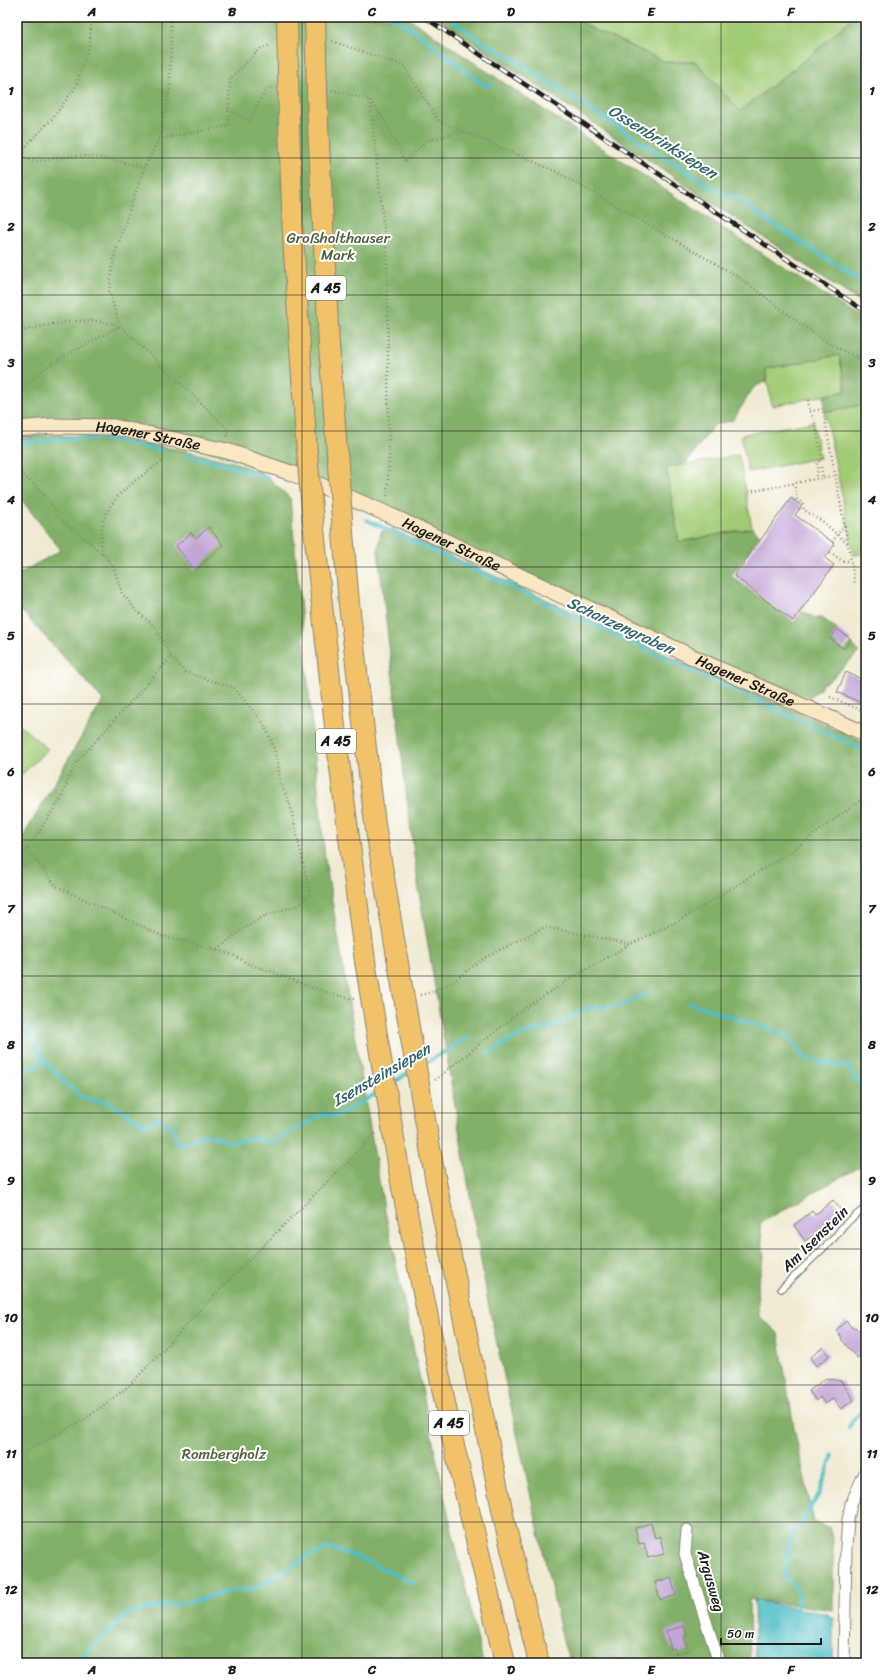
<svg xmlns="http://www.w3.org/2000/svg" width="883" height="1680" font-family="Sriracha,sans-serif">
	<rect width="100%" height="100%" fill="#fff"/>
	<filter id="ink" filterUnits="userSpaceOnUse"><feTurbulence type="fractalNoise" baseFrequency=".025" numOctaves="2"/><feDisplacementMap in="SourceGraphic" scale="8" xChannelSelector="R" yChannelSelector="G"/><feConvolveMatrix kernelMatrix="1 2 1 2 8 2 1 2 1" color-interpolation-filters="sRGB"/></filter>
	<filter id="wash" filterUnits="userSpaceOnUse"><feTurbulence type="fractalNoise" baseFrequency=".012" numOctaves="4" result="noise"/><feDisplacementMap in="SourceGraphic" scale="16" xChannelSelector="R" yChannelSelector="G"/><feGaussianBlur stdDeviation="0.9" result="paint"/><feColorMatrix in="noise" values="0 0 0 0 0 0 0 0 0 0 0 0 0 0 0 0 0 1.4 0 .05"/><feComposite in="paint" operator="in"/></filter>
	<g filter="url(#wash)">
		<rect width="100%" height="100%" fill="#f0ead2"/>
		<g fill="#a3cc77" stroke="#60744a">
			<path d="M576,17H853L810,56L740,111L696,62H666L591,28Z"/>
			<path d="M839,355L846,391L772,406L765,369Z"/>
			<path d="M866,404V553L854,555L825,412Z"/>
			<path d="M813,422L820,458L748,472L741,435Z"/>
			<path d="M739,455L752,528L679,542L666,468Z"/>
			<path d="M17,723L48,749L17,779Z"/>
		</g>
		<g fill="#82b068" stroke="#4f6642">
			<path d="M17,17H407L544,110L866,322V404L825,412L824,396L846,391L839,355L766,369L767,381L754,387L733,420L714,425L686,463L666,468L679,542L752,528L760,535L731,576L794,623L802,611L815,618H822L837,629L829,640L845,651L851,643L859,652L829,681L821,684V688L810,697L712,666L291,473L114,427L17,429Z"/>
			<path d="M435,17H576L591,28L666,62H696L740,111L810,56L853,17H866V306Z"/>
			<path d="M42,435L98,436L187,451L233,462L263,473L290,498L325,859L380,1187L445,1500L483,1663H17V847L103,700L17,606V575L61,550L17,494V439Z"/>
			<path d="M392,529L689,665L866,742V1163L760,1223L764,1257L757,1287L759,1316L778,1333L794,1428L814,1522L829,1527L833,1542V1610L749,1599L750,1663H570L564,1645L489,1308L419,892L407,800L378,551L381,532Z"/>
		</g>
		<path fill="#4fbec4" stroke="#366d70" d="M754,1600L827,1614L833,1619V1663H755Z"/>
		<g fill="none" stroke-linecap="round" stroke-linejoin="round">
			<g stroke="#4fbec4" stroke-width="4">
				<path d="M393,17L416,32L485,86H487L491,83"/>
				<path d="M448,17L481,41L509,56L695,177L716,190L741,200L756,213L866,284"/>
				<path d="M17,443L84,438H102L161,450"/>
				<path d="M187,455L220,463L266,478"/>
				<path d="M367,520L866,751"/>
				<path d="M689,1003L790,1036L801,1056L823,1063L850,1067C853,1071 852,1076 855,1080L866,1082"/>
				<path d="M17,1009L46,1063"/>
				<path d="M488,1054L517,1036L554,1026L587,1008L618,1006L647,994"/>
				<path d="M421,1066L467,1038"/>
				<path d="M17,1072L46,1063L82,1098L108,1102L144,1124L160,1119L173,1128L178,1145L208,1134L230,1142L257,1138L272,1143L322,1114L338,1116L380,1091"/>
				<path d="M391,1084L410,1072"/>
				<path d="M849,1427L854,1419L866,1406"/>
				<path d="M796,1609L798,1594L796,1588L784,1576L791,1532L801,1523L819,1494L833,1455"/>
				<path d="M75,1663L127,1614L150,1608L195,1601L224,1592L257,1588L308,1556L330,1548L357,1557L414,1583"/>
			</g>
		</g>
		<g id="blocks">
			<g fill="#c2a4d6">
				<path d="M791,498L802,506L795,515L835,544L825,558L834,565L793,621L734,576Z"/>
				<path d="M209,527L223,545L195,570L176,546L191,533L196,538Z"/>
				<path d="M837,629L851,639L844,649L830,639Z"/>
				<path d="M846,672L866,681V705L837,692Z"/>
				<path d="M833,1200L844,1214L829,1226L828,1224L805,1241L794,1225L812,1211L815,1215Z"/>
				<path d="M846,1321L853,1329L855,1327L860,1332L866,1326V1351L857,1358L841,1339L842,1338L836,1330Z"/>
				<path d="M823,1347L829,1356L816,1366L810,1358Z"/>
				<path d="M826,1378L841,1381L854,1400L841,1409L833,1399L825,1404L820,1397L816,1401L809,1391Z"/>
				<path d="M651,1523L655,1538L660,1536L664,1554L648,1558L644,1543L639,1544L635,1528Z"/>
				<path d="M671,1578L676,1595L660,1600L655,1582Z"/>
				<path d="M684,1626L687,1636L684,1637L688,1650L676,1654L674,1648L671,1649L666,1631Z"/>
			</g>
		</g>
	</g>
	<g filter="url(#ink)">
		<use href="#blocks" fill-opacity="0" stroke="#868377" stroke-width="1"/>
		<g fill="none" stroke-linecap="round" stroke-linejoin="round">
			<defs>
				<path id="lane" d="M781,1289L834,1238L844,1225L866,1207"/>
				<g id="street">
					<path d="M687,1530L685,1554L719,1663"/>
					<path d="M844,1663L846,1547L848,1520L851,1504L866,1470"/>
				</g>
				<g id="secondary">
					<path id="s1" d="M17,429L52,426L114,427L227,451L291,473L385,513L712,666L866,734"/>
				</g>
				<g id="highway">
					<path d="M318,124L329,345L337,452"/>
					<path d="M289,125L293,237L306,440"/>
					<path d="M313,521L337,745L365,961"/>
					<path d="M343,533L349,604L375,824L397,957"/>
					<path d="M435,1177L505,1524L539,1663"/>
					<path d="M401,1182L451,1433L505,1663"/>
				</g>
			</defs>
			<use href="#lane" stroke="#868377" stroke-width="8"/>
			<use href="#street" stroke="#868377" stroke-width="13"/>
			<use href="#secondary" stroke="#868377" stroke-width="17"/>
			<use href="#highway" stroke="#868377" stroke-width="22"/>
			<g stroke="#868377" stroke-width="2.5" stroke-dasharray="1 3" stroke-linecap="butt">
				<path d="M92,17L89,46L75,88L52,119L25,147L23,158C41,165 58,156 76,156C99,156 122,162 144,168"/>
				<path d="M171,17L170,88L159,139L144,168L128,214L114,257L109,291L120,326L228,429L227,437"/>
				<path d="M332,41L404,66L439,121L557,172L737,276L824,341L866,362"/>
				<path d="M332,90L370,100L385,121L405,162L426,141L462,131"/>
				<path d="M370,100L387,256L389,457L387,499"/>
				<path d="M228,110L249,121L267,88H272"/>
				<path d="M159,139L228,126L230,79L261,48L271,45"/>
				<path d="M17,332C43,326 70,319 98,321C105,322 112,324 119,325"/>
				<path d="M17,392L52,363L120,326"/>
				<path d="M808,400L810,412L815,421L822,459L817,463L818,470L815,479"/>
				<path d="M810,411L823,409L848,544"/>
				<path d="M821,467L823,478"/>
				<path d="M17,471L37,487L51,503L58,517L102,553L113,566L122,593L135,609L155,627L171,657L76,763L60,800L27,849L17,852"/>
				<path d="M794,483L797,499L803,504L804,510L822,521L848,544L855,585"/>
				<path d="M749,492L836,475"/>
				<path d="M832,542L845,524"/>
				<path d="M830,552L842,561H850"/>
				<path d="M102,553C101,541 100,526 106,514C117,490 144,475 164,460"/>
				<path d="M171,657L185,672L234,688L262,721L272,742L278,763L280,782L290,804L310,894L299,905L266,915L238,932L217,950L233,955L249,964L276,973L309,987L348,998H355"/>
				<path d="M830,697L866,712"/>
				<path d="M27,849L56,886L162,936L217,950"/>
				<path d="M420,995L426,994L452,982L484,958L545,927L629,944"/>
				<path d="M435,1080L522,1010L565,982L629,945L680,920L789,853L866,796"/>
				<path d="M17,1455L58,1434L88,1417L129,1386L216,1293L376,1133"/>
			</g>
			<use href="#lane" stroke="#fff" stroke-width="5.5"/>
			<use href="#street" stroke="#fff" stroke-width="11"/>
			<use href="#secondary" stroke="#fae7c3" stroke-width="15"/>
			<use href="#highway" stroke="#f2c26a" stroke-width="20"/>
			<defs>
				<path id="rail" d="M424,17L866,312"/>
			</defs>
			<use href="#rail" stroke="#1c1c1c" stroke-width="4.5"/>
			<use href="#rail" stroke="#fff" stroke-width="3" stroke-dasharray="9" stroke-linecap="butt"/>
			<defs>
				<g id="highway-bridge">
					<path d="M287,17L289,125"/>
					<path d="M315,17L318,124"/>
					<path d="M306,440L313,521"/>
					<path d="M337,452L343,533"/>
					<path d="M397,957L435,1177"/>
					<path d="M365,961L401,1182"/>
				</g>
			</defs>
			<use href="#highway-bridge" stroke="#868377" stroke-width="22" stroke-linecap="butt"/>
			<use href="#highway-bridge" stroke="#f2c26a" stroke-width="20"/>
		</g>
	</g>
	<path fill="none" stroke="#1c1c1c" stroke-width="1" stroke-opacity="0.55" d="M162,17V1663M302,17V1663M442,17V1663M581,17V1663M721,17V1663M17,158H866M17,295H866M17,431H866M17,567H866M17,704H866M17,840H866M17,976H866M17,1113H866M17,1249H866M17,1385H866M17,1522H866"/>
	<g text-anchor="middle" stroke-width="4" stroke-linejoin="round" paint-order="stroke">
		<g fill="#fff" stroke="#606060" stroke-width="1">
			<rect x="306" y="276" width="40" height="24" rx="3"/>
			<rect x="316" y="729" width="40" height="24" rx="3"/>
			<rect x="429" y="1411" width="40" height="24" rx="3"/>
		</g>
		<g font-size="14" font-weight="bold" fill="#1c1c1c">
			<text x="326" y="293">A 45</text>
			<text x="336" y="746">A 45</text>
			<text x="449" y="1428">A 45</text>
		</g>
		<g font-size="15" fill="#526240" stroke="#fff">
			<text x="338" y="243">Großholthauser<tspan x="338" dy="17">Mark</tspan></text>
			<text x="224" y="1459">Rombergholz</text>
		</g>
		<g font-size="15" fill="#1c1c1c" stroke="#fff">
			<text dy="5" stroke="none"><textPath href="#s1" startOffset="132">Hagener Straße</textPath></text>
			<text dy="5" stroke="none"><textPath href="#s1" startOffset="456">Hagener Straße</textPath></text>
			<text dy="5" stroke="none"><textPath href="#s1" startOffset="780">Hagener Straße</textPath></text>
			<text transform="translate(815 1239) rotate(-44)" y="5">Am Isenstein</text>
			<text transform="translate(711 1581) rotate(74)" y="5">Argusweg</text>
		</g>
		<g font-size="16" font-style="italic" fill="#336568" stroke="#fff">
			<text transform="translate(663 141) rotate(32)" y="6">Ossenbrinksiepen</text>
			<text transform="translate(621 625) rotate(25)" y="6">Schanzengraben</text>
			<text transform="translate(381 1074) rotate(-30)" y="6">Isensteinsiepen</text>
		</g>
	</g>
	<rect width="883" height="1680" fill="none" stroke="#fff" stroke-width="44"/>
	<path d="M721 1638v6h100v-6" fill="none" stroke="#1c1c1c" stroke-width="2"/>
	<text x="727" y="1638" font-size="12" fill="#1c1c1c" stroke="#ffffff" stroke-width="3" paint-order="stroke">50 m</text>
	<rect x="22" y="22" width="839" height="1636" fill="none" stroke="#1c1c1c" stroke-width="1.5"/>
	<g font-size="13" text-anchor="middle" font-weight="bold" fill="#1c1c1c">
		<text x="92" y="16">A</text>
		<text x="232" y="16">B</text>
		<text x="372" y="16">C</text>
		<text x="511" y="16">D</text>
		<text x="651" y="16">E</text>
		<text x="791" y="16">F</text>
		<text x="11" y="95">1</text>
		<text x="872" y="95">1</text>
		<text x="11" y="231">2</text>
		<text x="872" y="231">2</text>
		<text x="11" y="367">3</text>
		<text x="872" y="367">3</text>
		<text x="11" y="504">4</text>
		<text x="872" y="504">4</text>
		<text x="11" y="640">5</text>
		<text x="872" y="640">5</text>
		<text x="11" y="776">6</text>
		<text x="872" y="776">6</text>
		<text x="11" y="913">7</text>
		<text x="872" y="913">7</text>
		<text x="11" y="1049">8</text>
		<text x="872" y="1049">8</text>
		<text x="11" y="1185">9</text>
		<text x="872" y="1185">9</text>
		<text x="11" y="1322">10</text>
		<text x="872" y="1322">10</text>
		<text x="11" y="1458">11</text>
		<text x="872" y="1458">11</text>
		<text x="11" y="1594">12</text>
		<text x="872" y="1594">12</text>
		<text x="92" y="1674">A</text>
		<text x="232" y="1674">B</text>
		<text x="372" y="1674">C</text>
		<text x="511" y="1674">D</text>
		<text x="651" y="1674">E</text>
		<text x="791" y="1674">F</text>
	</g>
</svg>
